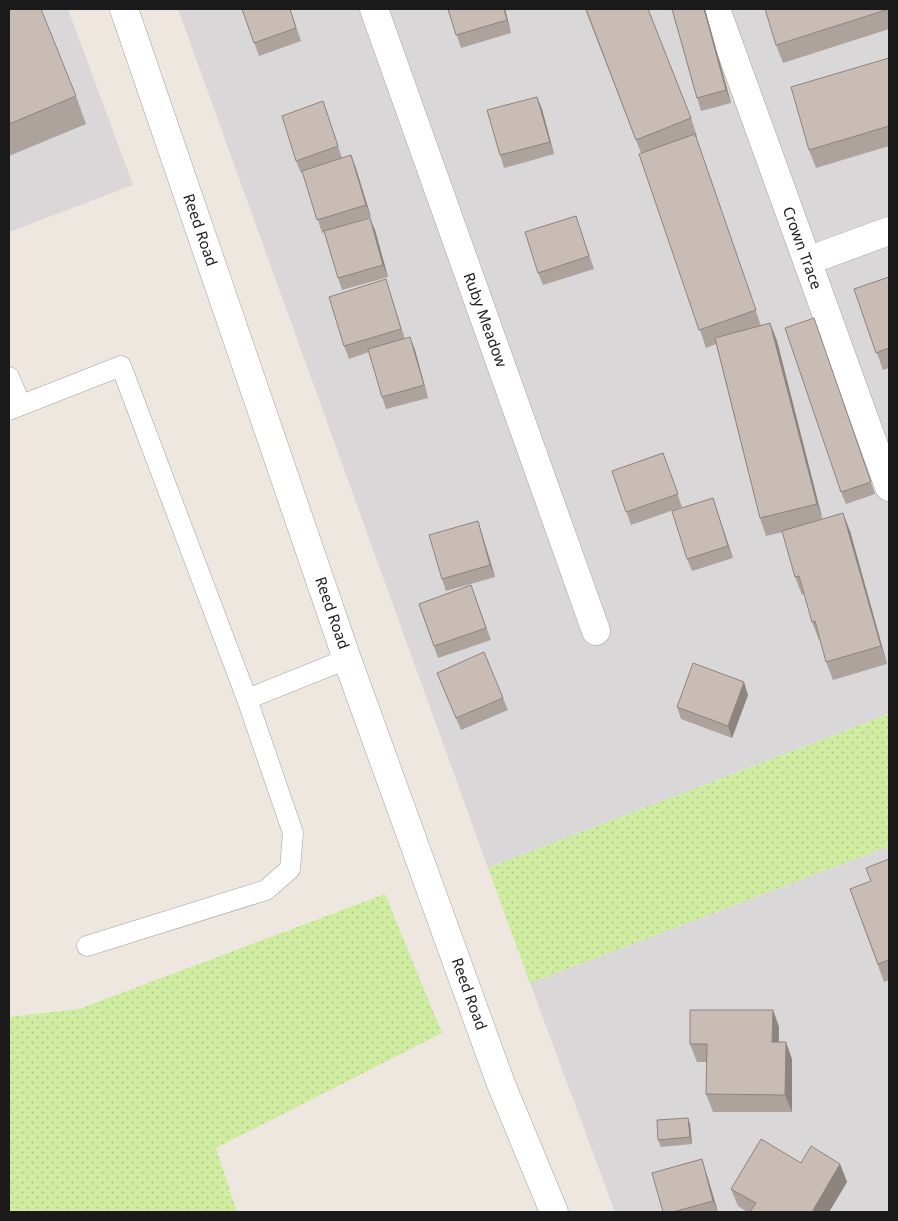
<svg xmlns="http://www.w3.org/2000/svg" width="898" height="1221" font-family="'Noto Sans',sans-serif">
	<defs>
		<pattern id="grass-dots" width="8" height="8" patternUnits="userSpaceOnUse" patternTransform="scale(1.25)"><rect width="8" height="8" fill="#cfeca0"/><path d="M2 2h.1M6 6h.1" fill="none" stroke="#b1ca89" stroke-width="1.8" stroke-linecap="round"/></pattern>
	</defs>
	<rect width="100%" height="100%" fill="#ede7df"/>
	<g fill="#d9d7d7">
		<path d="M9,9H68L133,185L9,232Z"/>
		<path d="M178,9H889V714L488,868Z"/>
		<path d="M889,846V1212H615L530,983Z"/>
	</g>
	<g fill="url(#grass-dots)">
		<path d="M889,714V846L530,983L488,868Z"/>
		<path d="M385,894L442,1033L216,1148L237,1212H9V1017L79,1009Z"/>
	</g>
	<g fill="none" stroke-linecap="round" stroke-linejoin="round">
		<defs>
			<g id="service">
				<path d="M9,377L21,405"/>
				<path d="M9,410L121,366L247,699"/>
				<path d="M87,946L266,890L290,869L293,833L247,699L347,659"/>
			</g>
			<g id="minor">
				<path d="M374,9L596,631"/>
				<path d="M716,9L889,487"/>
				<path d="M807,261L889,231"/>
			</g>
			<path id="tertiary" d="M124,9L347,659L501,1084L554,1212"/>
		</defs>
		<use href="#service" stroke="#a1a1a1" stroke-width="21"/>
		<use href="#minor" stroke="#a1a1a1" stroke-width="29"/>
		<use href="#tertiary" stroke="#a1a1a1" stroke-width="29"/>
		<use href="#service" stroke="#fff" stroke-width="20"/>
		<use href="#minor" stroke="#fff" stroke-width="28"/>
		<use href="#tertiary" stroke="#fff" stroke-width="28"/>
	</g>
	<g fill="#ada29c">
		<path d="M9,9L76,96L86,124L9,156Z"/>
		<path d="M242,9H290L301,41L259,56Z"/>
		<path d="M448,9H505L511,33L461,48Z"/>
		<path d="M585,9L691,118L697,136L696,137L761,326L770,323L777,341L822,519L850,531L887,664L833,680L826,662L820,639L819,640L812,622L804,594L802,595L795,577L783,532L766,536L760,518L716,344L706,348L641,153Z"/>
		<path d="M672,9H705L731,103L701,111L697,98Z"/>
		<path d="M889,9V29L783,63L776,45Z"/>
		<path d="M889,58V146L816,168L809,150Z"/>
		<path d="M537,97L542,109L554,154L504,168L500,155Z"/>
		<path d="M323,101L342,158L351,155L371,217L346,225L375,230L388,277L342,290L338,278L325,232L322,233L303,173H301L296,161Z"/>
		<path d="M580,228L594,269L543,285L538,273Z"/>
		<path d="M889,277V368L883,370L854,289Z"/>
		<path d="M390,292L405,339L415,350L428,398L386,409L382,397L369,352L349,359L344,346Z"/>
		<path d="M814,318L875,494L846,504L841,492Z"/>
		<path d="M663,453L682,507L631,525L612,471Z"/>
		<path d="M713,498L733,558L692,571L687,559Z"/>
		<path d="M478,521L482,534L495,577L446,591L442,579Z"/>
		<path d="M471,585L491,640L438,658L419,604Z"/>
		<path d="M437,673L503,698L508,710L461,730Z"/>
		<path d="M748,695L732,738L681,719L677,707Z"/>
		<path d="M889,859V980L884,982L850,889L871,881Z"/>
		<path d="M773,1010L779,1027V1042L792,1059V1112H713L706,1094L707,1062H697L690,1044Z"/>
		<path d="M688,1118L690,1124L692,1144L661,1147L658,1140Z"/>
		<path d="M801,1163L840,1164L847,1182L829,1212H747L738,1206L731,1189Z"/>
		<path d="M706,1172L718,1212H663Z"/>
	</g>
	<g fill="#8d847f">
		<path d="M504,9H505L511,33L507,20Z"/>
		<path d="M704,9H705L731,103L726,90Z"/>
		<path d="M537,97L542,109L554,154L550,142Z"/>
		<path d="M351,155L356,168L371,217L366,205Z"/>
		<path d="M370,218L375,230L388,277L383,265Z"/>
		<path d="M770,323L777,341L823,521L817,504Z"/>
		<path d="M410,337L415,350L428,398L424,385Z"/>
		<path d="M713,498L717,511L733,558L728,546Z"/>
		<path d="M843,513L850,531L887,664L881,646Z"/>
		<path d="M478,521L482,534L495,577L490,565Z"/>
		<path d="M744,682L748,695L732,738L728,726Z"/>
		<path d="M773,1010L779,1027L778,1059L772,1042Z"/>
		<path d="M786,1042L792,1059V1112L785,1095Z"/>
		<path d="M688,1118L690,1124L692,1144L690,1137Z"/>
		<path d="M702,1159L706,1172L718,1212L713,1201Z"/>
		<path d="M840,1164L847,1182L829,1212H812Z"/>
	</g>
	<g fill="#c9bcb5" stroke="#8d847f">
		<path d="M9,9H41L76,96L9,124Z"/>
		<path d="M242,9H290L296,28L254,43Z"/>
		<path d="M448,9H504L507,20L456,35Z"/>
		<path d="M586,9H648L691,118L636,140Z"/>
		<path d="M672,9H704L726,90L697,98Z"/>
		<path d="M765,9H889L776,45Z"/>
		<path d="M889,58V126L809,150L791,87Z"/>
		<path d="M537,97L550,142L500,155L487,110Z"/>
		<path d="M323,101L338,146L296,161L282,116Z"/>
		<path d="M695,134L756,310L699,330L639,154Z"/>
		<path d="M351,155L366,205L317,220L302,171Z"/>
		<path d="M576,216L589,256L538,273L525,232Z"/>
		<path d="M370,218L383,265L338,278L324,231Z"/>
		<path d="M889,277V348L876,353L854,289Z"/>
		<path d="M386,279L401,329L344,346L329,297Z"/>
		<path d="M814,318L871,482L841,492L785,328Z"/>
		<path d="M770,323L817,504L760,518L715,338Z"/>
		<path d="M410,337L424,385L382,397L368,349Z"/>
		<path d="M663,453L678,494L626,512L612,471Z"/>
		<path d="M713,498L728,546L687,559L672,511Z"/>
		<path d="M843,513L881,646L826,662L815,621L812,622L799,576L795,577L782,531Z"/>
		<path d="M478,521L490,565L442,579L429,535Z"/>
		<path d="M471,585L486,628L434,646L419,604Z"/>
		<path d="M484,652L503,698L456,718L437,673Z"/>
		<path d="M693,663L744,682L728,726L677,707Z"/>
		<path d="M889,859V960L878,964L850,889L871,881L866,868Z"/>
		<path d="M690,1010H773L772,1042H786L785,1095L706,1094L707,1044H690Z"/>
		<path d="M688,1118L690,1137L658,1140L657,1120Z"/>
		<path d="M761,1139L801,1163L811,1146L840,1164L812,1212H750L756,1203L731,1189Z"/>
		<path d="M702,1159L713,1201L673,1212H663L652,1173Z"/>
	</g>
	<g text-anchor="middle" stroke-width="5" stroke-linejoin="round" paint-order="stroke">
		<g font-size="15" fill="#1a1a1a" stroke="#fff">
			<text transform="translate(200 230) rotate(71)" y="5">Reed Road</text>
			<text transform="translate(802 248) rotate(70)" y="5">Crown Trace</text>
			<text transform="translate(485 320) rotate(70)" y="5">Ruby Meadow</text>
			<text transform="translate(332 613) rotate(71)" y="5">Reed Road</text>
			<text transform="translate(469 994) rotate(70)" y="5">Reed Road</text>
		</g>
	</g>
	<rect width="898" height="1221" fill="none" stroke="#1a1a1a" stroke-width="20"/>
</svg>
